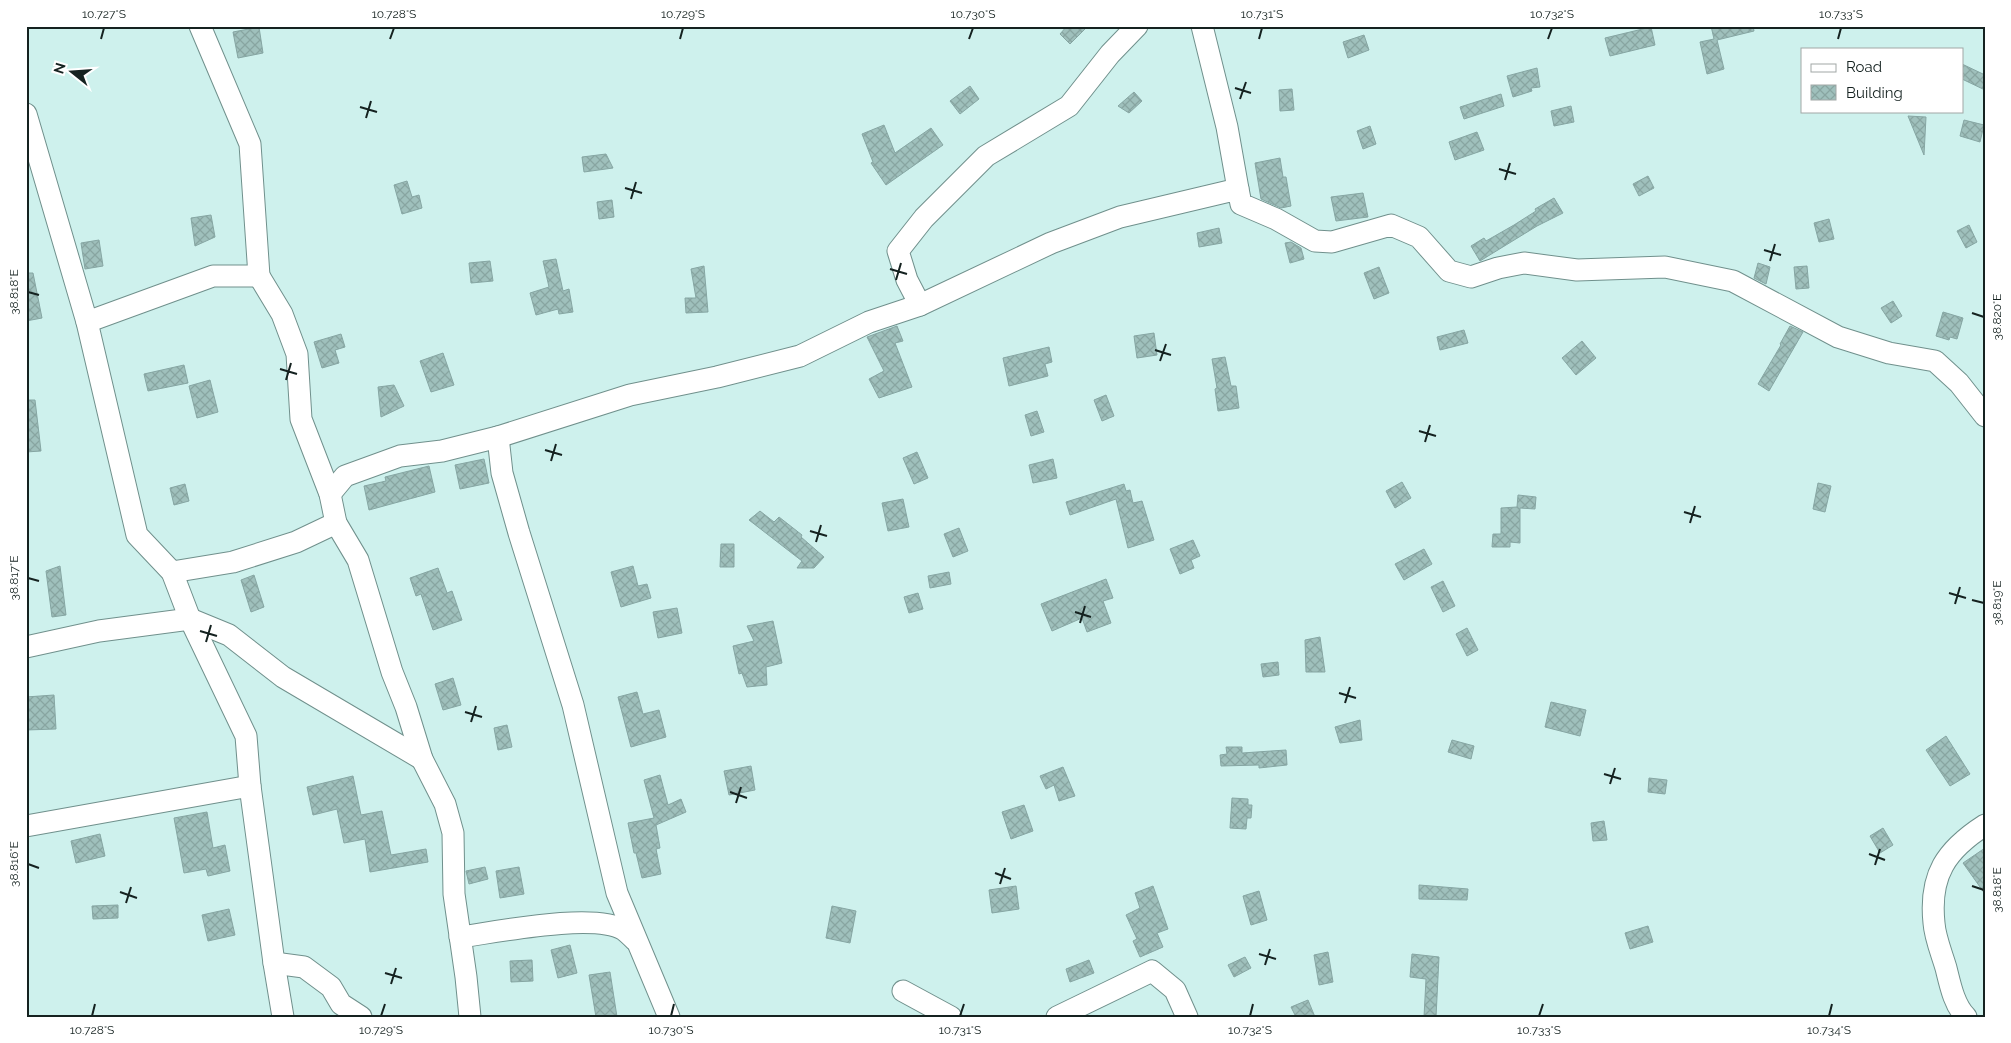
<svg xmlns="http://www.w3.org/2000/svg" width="2011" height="1043" font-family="Raleway,sans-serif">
	<defs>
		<pattern id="building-cross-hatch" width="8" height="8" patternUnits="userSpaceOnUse" patternTransform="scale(1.25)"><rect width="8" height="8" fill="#9fc0bc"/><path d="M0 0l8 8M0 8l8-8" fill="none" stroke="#88a5a1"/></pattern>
	</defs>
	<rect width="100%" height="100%" fill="#cef1ed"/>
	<g fill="url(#building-cross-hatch)" stroke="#86a6a3">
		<path d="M1067,26H1088L1070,44L1060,34Z"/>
		<path d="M1711,26H1753L1754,31L1717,40L1724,69L1707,74L1700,42L1714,39Z"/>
		<path d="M259,27L263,53L238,58L233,32Z"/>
		<path d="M1651,27L1655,45L1610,56L1605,38Z"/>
		<path d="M1364,35L1369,50L1348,58L1343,42Z"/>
		<path d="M1962,64L1985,75V90L1962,79Z"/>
		<path d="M1537,68L1540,87L1531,88L1532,91L1513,97L1507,76Z"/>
		<path d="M970,86L979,99L960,114L950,101Z"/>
		<path d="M1292,89L1294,110L1280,111L1279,90Z"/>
		<path d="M1134,92L1142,101L1129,113L1118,106Z"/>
		<path d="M1501,94L1504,106L1464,119L1460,107Z"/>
		<path d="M1571,106L1574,122L1554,126L1551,111Z"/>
		<path d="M1908,116L1926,117L1924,155Z"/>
		<path d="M1964,120L1984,125L1980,142L1960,136Z"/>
		<path d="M884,125L895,153L931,128L943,145L886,185L871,163L873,162L862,134Z"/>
		<path d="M1370,126L1376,144L1363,149L1357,131Z"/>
		<path d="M1477,132L1484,150L1455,160L1449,142Z"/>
		<path d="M606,154L613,168L584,172L582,157Z"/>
		<path d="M1280,158L1283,177H1286L1291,206L1281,208L1261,199L1255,163Z"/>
		<path d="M1648,176L1654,188L1639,196L1633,184Z"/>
		<path d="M407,181L412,197L419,195L422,208L402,214L394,185Z"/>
		<path d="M1363,193L1368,217L1336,221L1331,197Z"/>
		<path d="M1554,198L1563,213L1537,226L1480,261L1471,246L1484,238L1486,241L1514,225L1536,211L1535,209Z"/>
		<path d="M612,200L614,217L599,219L597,202Z"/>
		<path d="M211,215L215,237L195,246L191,218Z"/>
		<path d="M1829,219L1834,239L1819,242L1814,223Z"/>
		<path d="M1969,225L1977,242L1966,248L1957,231Z"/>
		<path d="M1219,228L1222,243L1199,247L1197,233Z"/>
		<path d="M99,240L103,266L85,269L81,243Z"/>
		<path d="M1291,242L1301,248L1304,259L1290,263L1285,243Z"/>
		<path d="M556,259L563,291L569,289L573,312L559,314L558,309L536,315L530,293L549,287L543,261Z"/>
		<path d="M490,261L493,281L471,283L469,263Z"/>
		<path d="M1758,263L1770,267L1766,284L1754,278Z"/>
		<path d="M704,266L708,312L686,313L685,298H696L691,269Z"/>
		<path d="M1807,266L1809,288L1796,289L1794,267Z"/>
		<path d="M1379,267L1389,293L1374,299L1364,273Z"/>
		<path d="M26,273H33L42,318L26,321Z"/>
		<path d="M1893,301L1902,316L1891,323L1881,308Z"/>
		<path d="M1943,312L1963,318L1957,339L1950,337L1949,340L1936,336Z"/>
		<path d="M897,326L903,341L895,343L912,387L879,398L869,379L884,371L867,337Z"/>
		<path d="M1790,326L1803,332L1769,391L1758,384L1781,345L1780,344Z"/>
		<path d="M1464,330L1468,343L1440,350L1437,337Z"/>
		<path d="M1154,333L1157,355L1137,358L1134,336Z"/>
		<path d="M341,334L345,347L335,350L339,363L322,368L314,342Z"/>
		<path d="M1582,341L1596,358L1576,375L1562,358Z"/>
		<path d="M1049,347L1052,362L1045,364L1048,376L1009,386L1003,358Z"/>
		<path d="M443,353L454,385L431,392L420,361Z"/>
		<path d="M1225,357L1231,386H1236L1239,408L1218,411L1215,389L1217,388L1212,359Z"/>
		<path d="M184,365L188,383L148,391L144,374Z"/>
		<path d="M210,380L218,412L197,418L189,386Z"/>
		<path d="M394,385L404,406L381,417L378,387Z"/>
		<path d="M1106,395L1114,416L1102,421L1094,400Z"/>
		<path d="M26,400H35L41,451L26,452Z"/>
		<path d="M1037,411L1044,432L1031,436L1025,415Z"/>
		<path d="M917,452L928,478L914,484L903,458Z"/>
		<path d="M484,459L489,483L460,489L455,465Z"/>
		<path d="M1053,459L1057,478L1033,483L1029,465Z"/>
		<path d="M429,466L435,492L369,510L364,486L386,481L385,477Z"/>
		<path d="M1402,482L1411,498L1395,508L1386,491Z"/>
		<path d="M1818,483L1831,486L1825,512L1813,509Z"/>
		<path d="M185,484L189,501L174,505L170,488Z"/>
		<path d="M1124,484L1126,491L1130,490L1133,503L1142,501L1154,540L1128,548L1116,499L1070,515L1066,502Z"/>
		<path d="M1518,495L1536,497L1535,509L1520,508V543L1510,542V547H1492L1493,534H1501V508L1517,507Z"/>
		<path d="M903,499L909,527L888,531L882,503Z"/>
		<path d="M760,511L774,522L779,517L802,535L801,537L824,557L814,568H797L802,561L749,520Z"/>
		<path d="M959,528L968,551L953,557L944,534Z"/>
		<path d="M1193,540L1200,556L1191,560L1194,568L1180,574L1170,549Z"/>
		<path d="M721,544H734V567H720Z"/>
		<path d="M1424,549L1432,564L1404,580L1395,564Z"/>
		<path d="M60,566L66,615L52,617L46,571Z"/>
		<path d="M633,566L638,586L647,584L651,598L621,607L611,572Z"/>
		<path d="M438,568L447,593L452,591L462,620L433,630L421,594L416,596L410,578Z"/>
		<path d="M949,572L951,584L930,588L928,576Z"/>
		<path d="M254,575L264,607L251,612L241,580Z"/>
		<path d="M1106,579L1113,598L1103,601L1111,623L1087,632L1082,618L1052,631L1041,604Z"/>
		<path d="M1443,581L1455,606L1443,612L1431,587Z"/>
		<path d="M918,593L923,609L909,613L904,597Z"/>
		<path d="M677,608L682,633L658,638L653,612Z"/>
		<path d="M773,621L782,663L766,667L767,685L747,687L742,673L739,674L733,646L754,641L747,626Z"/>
		<path d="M1467,628L1478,650L1467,656L1456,634Z"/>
		<path d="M1320,637L1325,672H1306L1305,640Z"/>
		<path d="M1278,662L1279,675L1263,677L1261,664Z"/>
		<path d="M453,678L461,705L443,710L435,684Z"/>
		<path d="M637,692L643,714L659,710L666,737L631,747L618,697Z"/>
		<path d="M54,695L56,729L26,730V697Z"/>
		<path d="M1551,702L1586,710L1580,736L1545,727Z"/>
		<path d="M1360,720L1362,740L1340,743L1335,727Z"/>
		<path d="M507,725L512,747L498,750L494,728Z"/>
		<path d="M1946,736L1970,774L1950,786L1926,750Z"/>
		<path d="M1452,740L1474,746L1471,759L1448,752Z"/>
		<path d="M1226,747H1242V753L1286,750L1287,765L1259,768V765L1221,766L1220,755L1227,754Z"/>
		<path d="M751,766L755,790L729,795L724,771Z"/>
		<path d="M1063,767L1075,796L1059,801L1054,785L1046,789L1040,776Z"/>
		<path d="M660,775L668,805L681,799L686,812L656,825L660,848L656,849L661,874L642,878L636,853H634L628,823L654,818L644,780Z"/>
		<path d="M353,776L361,815L382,811L391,855L426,849L428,862L370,872L365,839L344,843L337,809L313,815L307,787Z"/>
		<path d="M1649,778L1667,780L1665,794L1648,792Z"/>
		<path d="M1232,798L1248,799V805H1252L1251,818H1247L1246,829L1230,828Z"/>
		<path d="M1024,805L1033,831L1011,839L1002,812Z"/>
		<path d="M207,812L213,848L225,845L230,871L208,876L206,869L184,873L174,818Z"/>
		<path d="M1604,821L1607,840L1593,841L1591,823Z"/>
		<path d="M1883,828L1893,845L1880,853L1870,836Z"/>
		<path d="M100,834L105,856L76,863L71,841Z"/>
		<path d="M1985,848V894L1963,863Z"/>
		<path d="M485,867L488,879L469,884L466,871Z"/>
		<path d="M519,867L524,894L500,898L496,871Z"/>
		<path d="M1419,885L1468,889L1467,900L1419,899Z"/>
		<path d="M1016,886L1019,909L992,913L989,890Z"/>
		<path d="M1153,886L1168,929L1157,933L1163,947L1140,957L1133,941L1137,939L1126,915L1140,908L1135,893Z"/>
		<path d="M1259,891L1267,920L1251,925L1243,896Z"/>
		<path d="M118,905V918L93,919L92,906Z"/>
		<path d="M832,906L856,911L850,943L826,938Z"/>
		<path d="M229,909L235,935L208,941L202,915Z"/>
		<path d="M1648,926L1653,942L1630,949L1625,933Z"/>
		<path d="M570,945L577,973L558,978L551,950Z"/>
		<path d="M1328,952L1333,982L1319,985L1314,955Z"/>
		<path d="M1412,954L1439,957L1436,1017H1424L1426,979L1410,977Z"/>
		<path d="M1245,957L1251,968L1234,977L1228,965Z"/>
		<path d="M532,960L533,981L511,982L510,961Z"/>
		<path d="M1089,960L1094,973L1070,982L1066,969Z"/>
		<path d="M610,972L617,1017H596L589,975Z"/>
		<path d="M1308,1000L1315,1017H1296L1291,1007Z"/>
	</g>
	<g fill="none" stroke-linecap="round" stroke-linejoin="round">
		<defs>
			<g id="minor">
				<path d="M1202,26L1227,127L1238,189"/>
				<path d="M26,114L87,322L137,535L172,572L190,619L246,736L250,786"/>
				<path d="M259,276L282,314L297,354L301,419L330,494L336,523L358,560L392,672L406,707L422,759L445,804L453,833L454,894L466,977L470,1017"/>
				<path d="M920,305L907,280L898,251L924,218L986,156L1069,106L1110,54L1137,26"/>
				<path d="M87,322L213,276H259L250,144L200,26"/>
				<path d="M498,437L502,473L519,533L573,705L617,893L669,1017"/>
				<path d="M330,494L345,476L400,456L442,451L498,437L630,395L717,377L800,356L869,322L920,305L1051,243L1120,217L1238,189L1241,204L1276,219L1315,241L1332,242L1391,225L1419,237L1449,271L1471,277L1498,268L1524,263L1577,270L1665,267L1733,281L1838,337L1889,353L1935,361L1959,383L1985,416"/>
				<path d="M172,572L233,562L296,542L336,523"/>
				<path d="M26,647L99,631L190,619L229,635L283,677L422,759"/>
				<path d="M26,826L250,786L274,963L283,1017"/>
				<path d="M460,937C497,932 594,912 624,930C628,933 632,937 635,940"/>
				<path d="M274,963L304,967L331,987L341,1004L361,1017"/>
				<path d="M903,991L951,1017"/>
				<path d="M1057,1017L1152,971L1175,990L1187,1017"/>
				<path d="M1966,1017C1954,1005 1950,984 1946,968C1942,954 1935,938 1934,923C1929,875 1946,850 1985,825"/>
			</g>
		</defs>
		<use href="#minor" stroke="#70908c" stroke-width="23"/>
		<use href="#minor" stroke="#fff" stroke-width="21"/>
	</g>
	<path fill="none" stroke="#152220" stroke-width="2" d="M101,39L104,28M390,39L394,28M680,39L683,28M969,39L973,28M1259,39L1262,28M1548,39L1552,28M1838,39L1841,28M1235,88L1251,93M1240,99L1246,82M360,107L377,112M366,118L371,101M1499,169L1516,174M1505,180L1510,163M625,188L642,193M631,199L636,182M1764,250L1781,255M1770,261L1775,244M890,269L907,274M896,280L901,263M28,292L39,295M1972,313L1984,317M1155,350L1171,355M1160,361L1166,344M280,369L297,374M286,380L291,363M1419,431L1436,436M1425,442L1430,425M545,450L562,455M551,461L556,444M1684,512L1701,517M1690,523L1695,506M810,531L827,536M816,542L821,525M28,578L39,581M1949,593L1966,598M1972,600L1984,603M1955,604L1960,587M1075,612L1091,617M1080,623L1085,606M200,631L217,636M206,642L211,625M1339,693L1356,698M1345,703L1350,687M465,712L482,717M471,722L476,706M1604,774L1621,779M1610,784L1615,768M730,792L747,798M736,803L741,787M1869,854L1885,860M28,864L39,868M1875,865L1880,849M995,873L1011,879M1000,884L1005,868M1972,886L1984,890M120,892L137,898M126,903L131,887M1259,954L1276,959M1265,965L1270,949M385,973L402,978M391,984L396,968M92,1016L95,1004M381,1016L385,1004M671,1016L674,1004M960,1016L964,1004M1250,1016L1253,1004M1539,1016L1543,1004M1829,1016L1832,1004"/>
	<rect width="2011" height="1043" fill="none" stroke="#ffffff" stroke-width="55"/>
	<rect x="1801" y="48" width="162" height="65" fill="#ffffff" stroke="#a1a7a6"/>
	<rect x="1811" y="64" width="25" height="8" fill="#ffffff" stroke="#a1a7a6"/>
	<text x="1846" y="72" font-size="15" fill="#152220">Road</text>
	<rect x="1811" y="85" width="25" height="15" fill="url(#building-cross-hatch)" stroke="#a1a7a6"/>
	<text x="1846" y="98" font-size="15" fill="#152220">Building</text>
	<g transform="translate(72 72) rotate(287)" stroke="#ffffff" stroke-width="4" paint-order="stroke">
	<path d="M0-4L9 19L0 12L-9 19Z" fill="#152220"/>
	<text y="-8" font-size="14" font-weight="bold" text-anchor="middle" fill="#152220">N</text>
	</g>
	<rect x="28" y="28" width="1956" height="988" fill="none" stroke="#152220" stroke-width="2"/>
	<g font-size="12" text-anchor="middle" fill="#152220">
		<text x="104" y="18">10.727°S</text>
		<text x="394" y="18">10.728°S</text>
		<text x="683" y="18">10.729°S</text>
		<text x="973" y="18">10.730°S</text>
		<text x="1262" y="18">10.731°S</text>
		<text x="1552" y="18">10.732°S</text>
		<text x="1841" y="18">10.733°S</text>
		<text transform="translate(14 292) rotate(-90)" y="4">38.818°E</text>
		<text transform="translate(1997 317) rotate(-90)" y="4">38.820°E</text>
		<text transform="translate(14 578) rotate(-90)" y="4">38.817°E</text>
		<text transform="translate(1997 603) rotate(-90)" y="4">38.819°E</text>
		<text transform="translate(14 864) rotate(-90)" y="4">38.816°E</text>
		<text transform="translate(1997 890) rotate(-90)" y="4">38.818°E</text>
		<text x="92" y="1034">10.728°S</text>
		<text x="381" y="1034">10.729°S</text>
		<text x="671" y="1034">10.730°S</text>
		<text x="960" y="1034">10.731°S</text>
		<text x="1250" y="1034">10.732°S</text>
		<text x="1539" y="1034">10.733°S</text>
		<text x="1829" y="1034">10.734°S</text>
	</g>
</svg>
